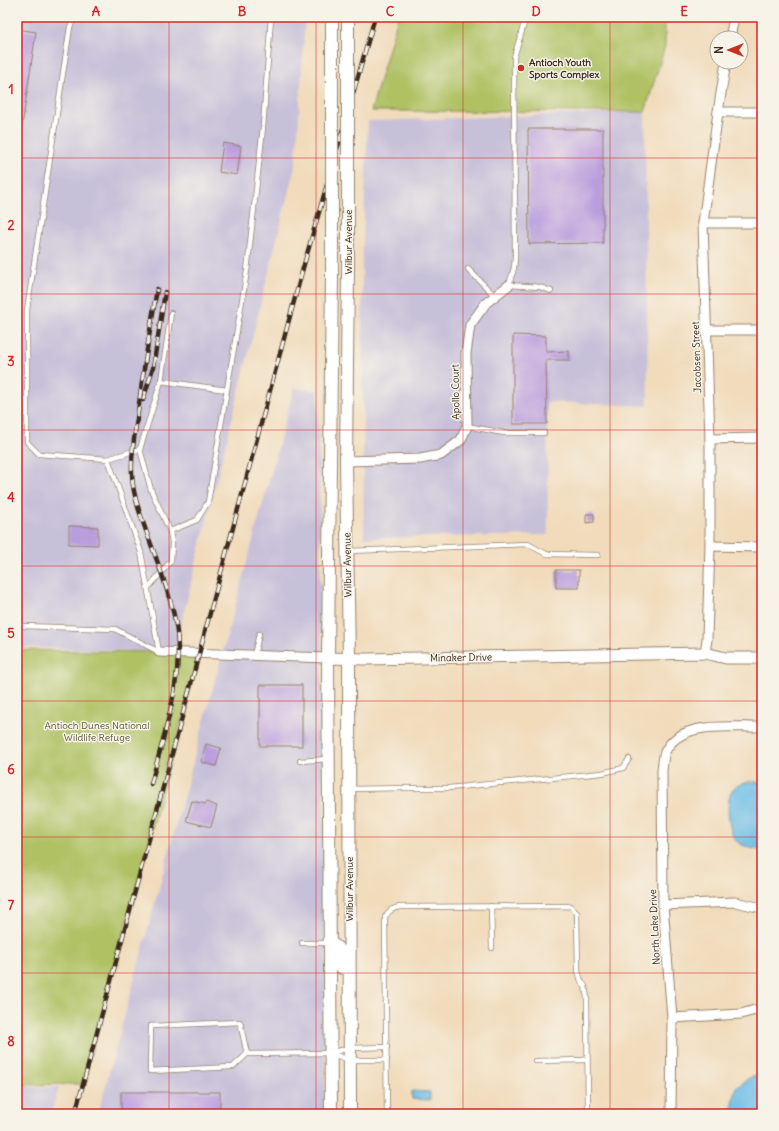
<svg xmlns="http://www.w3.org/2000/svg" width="779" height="1131" font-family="Delius,sans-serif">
	<rect width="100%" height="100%" fill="#f7f3e8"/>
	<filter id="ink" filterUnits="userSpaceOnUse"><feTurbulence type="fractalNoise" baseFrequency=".025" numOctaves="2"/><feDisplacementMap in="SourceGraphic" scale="8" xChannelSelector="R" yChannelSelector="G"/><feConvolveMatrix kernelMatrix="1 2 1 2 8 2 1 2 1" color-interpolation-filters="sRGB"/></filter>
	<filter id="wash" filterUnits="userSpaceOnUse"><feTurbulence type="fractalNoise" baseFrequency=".012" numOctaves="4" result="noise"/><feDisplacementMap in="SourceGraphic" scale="16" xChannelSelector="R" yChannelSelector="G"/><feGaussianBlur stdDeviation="0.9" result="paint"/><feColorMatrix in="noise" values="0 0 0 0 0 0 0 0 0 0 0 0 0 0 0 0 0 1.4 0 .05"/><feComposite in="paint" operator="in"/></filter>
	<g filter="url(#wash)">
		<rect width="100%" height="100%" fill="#f1dbbb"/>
		<g fill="#c7c0d9">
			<path d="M17,17H305L296,162L174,652L17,647Z"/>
			<path d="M645,112L648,406L547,402L548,535L364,538L362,269L368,121Z"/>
			<path d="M294,388L318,391L326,968L325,1114H98Z"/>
			<path d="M17,1087H59L51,1114H17Z"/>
		</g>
		<g fill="#afc164" stroke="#757641">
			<path d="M398,17H665V46L645,112L371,111Z"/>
			<path d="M17,650L159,652L199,655L83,1084L17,1085Z"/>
		</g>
		<g fill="#6abde6" stroke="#527482">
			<path d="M750,781L762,783V851C754,849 739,846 734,838C728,828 725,798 733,789C736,785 745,783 750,781Z"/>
			<path d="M762,1074V1114H731L736,1088L749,1078Z"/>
			<path d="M412,1091L430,1092V1100L412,1099Z"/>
		</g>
		<g id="blocks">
			<g fill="#ba9ddd">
				<path d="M17,29L36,32L22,126H17Z"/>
				<path d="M528,129H603V243L529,244Z"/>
				<path d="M223,143L241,146L237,175L219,172Z"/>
				<path d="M513,335L546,336V352L569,351V360H546L547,424H513Z"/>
				<path d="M586,514H594V522L586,523Z"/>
				<path d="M69,526L98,527V545L69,544Z"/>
				<rect x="556" y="570" width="23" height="18"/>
				<rect x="260" y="685" width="42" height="61"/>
				<path d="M206,744L221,748L216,766L201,762Z"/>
				<path d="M192,801L205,804L206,802L217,806L211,827L186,821Z"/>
				<rect x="121" y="1092" width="99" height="22"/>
			</g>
		</g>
	</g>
	<g filter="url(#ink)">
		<use href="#blocks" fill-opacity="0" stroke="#96826c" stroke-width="1"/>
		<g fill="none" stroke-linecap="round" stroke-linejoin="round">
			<defs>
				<g id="service">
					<path d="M75,17L70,27L27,310V442L39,454L108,459L141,552L159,652"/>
					<path d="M526,17L514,57L515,258L514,268L509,285L540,287L551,291"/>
					<path d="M468,269L495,296"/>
					<path d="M161,381L171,313"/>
					<path d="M467,426L504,433H544"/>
					<path d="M140,449L151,490L170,531L172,543L171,561L148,588"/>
					<path d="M108,459L140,449L161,381L227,390"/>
					<path d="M170,531L197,520L208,502L247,271L263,127L271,17"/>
					<path d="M349,551L528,544L546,554L598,555"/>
					<path d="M17,623L23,626L115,629L159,652"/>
					<path d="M254,656L259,634"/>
					<path d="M300,761L328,759"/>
					<path d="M349,789L409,788H449L572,776L602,773L623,768L629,759"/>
					<path d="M491,906L492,948"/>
					<path d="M302,943H328"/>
					<path d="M247,1054L240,1022L151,1026L150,1071L233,1067L247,1054L330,1053L350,1048L387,1047"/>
					<path d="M332,1054L350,1060H387"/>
					<path d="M535,1061L587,1060"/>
					<path d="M387,1114L385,917C389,910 393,908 400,907L570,906L577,913L578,971L581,981L585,986L587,998L588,1114"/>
				</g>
				<g id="minor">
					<path d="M730,38L734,17"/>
					<path d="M718,112H762"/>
					<path d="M703,223H762"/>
					<path d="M706,330H762"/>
					<path d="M710,439L762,438"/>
					<path d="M346,461L420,459L441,455L461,440L467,426L466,354L470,325L486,303L509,285"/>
					<path d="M710,546L762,547"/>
					<path d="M159,652L328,658"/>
					<path d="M705,653L707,639L710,546V439L703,223L718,112L726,62"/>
					<path d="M663,905L735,902L762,908"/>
					<path d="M672,1018L741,1014L762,1008"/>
					<path d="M671,1114L672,1018L663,905L662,770C663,764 663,757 665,752C680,719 733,728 762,727"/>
				</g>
				<path id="tertiary" d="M328,658L366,659L705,653L726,658H762"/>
				<g id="secondary">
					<path d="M332,17V48"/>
					<path d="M348,17V48"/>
					<path d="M348,273L346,461L349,659L350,1114"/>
					<path d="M330,943C342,948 342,956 342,968"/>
					<path d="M331,1114L328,658L332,273"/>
				</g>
			</defs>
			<use href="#service" stroke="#96826c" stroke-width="6"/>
			<use href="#minor" stroke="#96826c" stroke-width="11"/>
			<use href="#tertiary" stroke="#96826c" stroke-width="13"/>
			<use href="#secondary" stroke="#96826c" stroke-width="14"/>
			<use href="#service" stroke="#fff" stroke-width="4.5"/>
			<use href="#minor" stroke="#fff" stroke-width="9"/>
			<use href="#tertiary" stroke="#fff" stroke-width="11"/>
			<use href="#secondary" stroke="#fff" stroke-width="12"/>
			<defs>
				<g id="rail">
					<path d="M143,400L153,368L165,292"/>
					<path d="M151,784C164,734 186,672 175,620C169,589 155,556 144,525C138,508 132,490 132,472C131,452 135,432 138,412C143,371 150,330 157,289"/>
					<path d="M75,1114L303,268L375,17"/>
				</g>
			</defs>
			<use href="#rail" stroke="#3b2a1e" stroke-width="4.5"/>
			<use href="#rail" stroke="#f7f3e8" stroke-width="3" stroke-dasharray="9" stroke-linecap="butt"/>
			<defs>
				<g id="secondary-bridge">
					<path d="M332,48V273"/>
					<path d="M348,48V273"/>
				</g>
			</defs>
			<use href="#secondary-bridge" stroke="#96826c" stroke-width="14" stroke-linecap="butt"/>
			<use href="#secondary-bridge" stroke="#fff" stroke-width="12"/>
		</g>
	</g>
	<path fill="none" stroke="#d62828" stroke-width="1" stroke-opacity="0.55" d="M169,17V1114M316,17V1114M463,17V1114M610,17V1114M17,158H762M17,294H762M17,430H762M17,566H762M17,701H762M17,837H762M17,973H762"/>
	<circle fill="#c8321e" stroke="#f7f3e8" stroke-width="1.5" cx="521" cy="68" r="4"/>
	<g text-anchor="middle" stroke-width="3" stroke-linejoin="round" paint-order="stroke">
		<g font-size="10" font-weight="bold" fill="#3b2a1e" stroke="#f7f3e8" text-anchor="start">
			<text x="529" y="66">Antioch Youth<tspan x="529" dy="12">Sports Complex</tspan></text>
		</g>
		<g font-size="10" fill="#3b2a1e" stroke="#f7f3e8">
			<text transform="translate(348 242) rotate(-90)" y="4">Wilbur Avenue</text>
			<text transform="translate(696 357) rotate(-92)" y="4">Jacobsen Street</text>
			<text transform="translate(455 392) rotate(-91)" y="4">Apollo Court</text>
			<text transform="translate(347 565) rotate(-91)" y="4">Wilbur Avenue</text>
			<text transform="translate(461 657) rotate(-1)" y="4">Minaker Drive</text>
			<text transform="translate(349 889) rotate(-90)" y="4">Wilbur Avenue</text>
			<text transform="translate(654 927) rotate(-93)" y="4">North Lake Drive</text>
		</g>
		<g font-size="10" fill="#5e5733" stroke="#f7f3e8">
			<text x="97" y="729">Antioch Dunes National<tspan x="97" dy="12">Wildlife Refuge</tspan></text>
		</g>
	</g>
	<rect width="779" height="1131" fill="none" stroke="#f7f3e8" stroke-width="44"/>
	<g transform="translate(729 50) rotate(270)"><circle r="19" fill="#f7f3e8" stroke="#aca397"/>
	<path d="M0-3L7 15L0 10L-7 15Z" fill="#c8321e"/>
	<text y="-6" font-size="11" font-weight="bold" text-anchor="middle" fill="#3b2a1e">N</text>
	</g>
	<rect x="22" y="22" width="735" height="1087" fill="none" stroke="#d62828" stroke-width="1.5"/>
	<g font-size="13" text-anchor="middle" font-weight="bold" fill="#d62828">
		<text x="96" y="16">A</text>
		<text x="242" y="16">B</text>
		<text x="390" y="16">C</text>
		<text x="536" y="16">D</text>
		<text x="684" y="16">E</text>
		<text x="11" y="94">1</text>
		<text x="11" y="230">2</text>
		<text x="11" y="366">3</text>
		<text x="11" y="502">4</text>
		<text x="11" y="638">5</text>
		<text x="11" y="774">6</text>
		<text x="11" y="910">7</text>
		<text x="11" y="1046">8</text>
	</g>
</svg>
